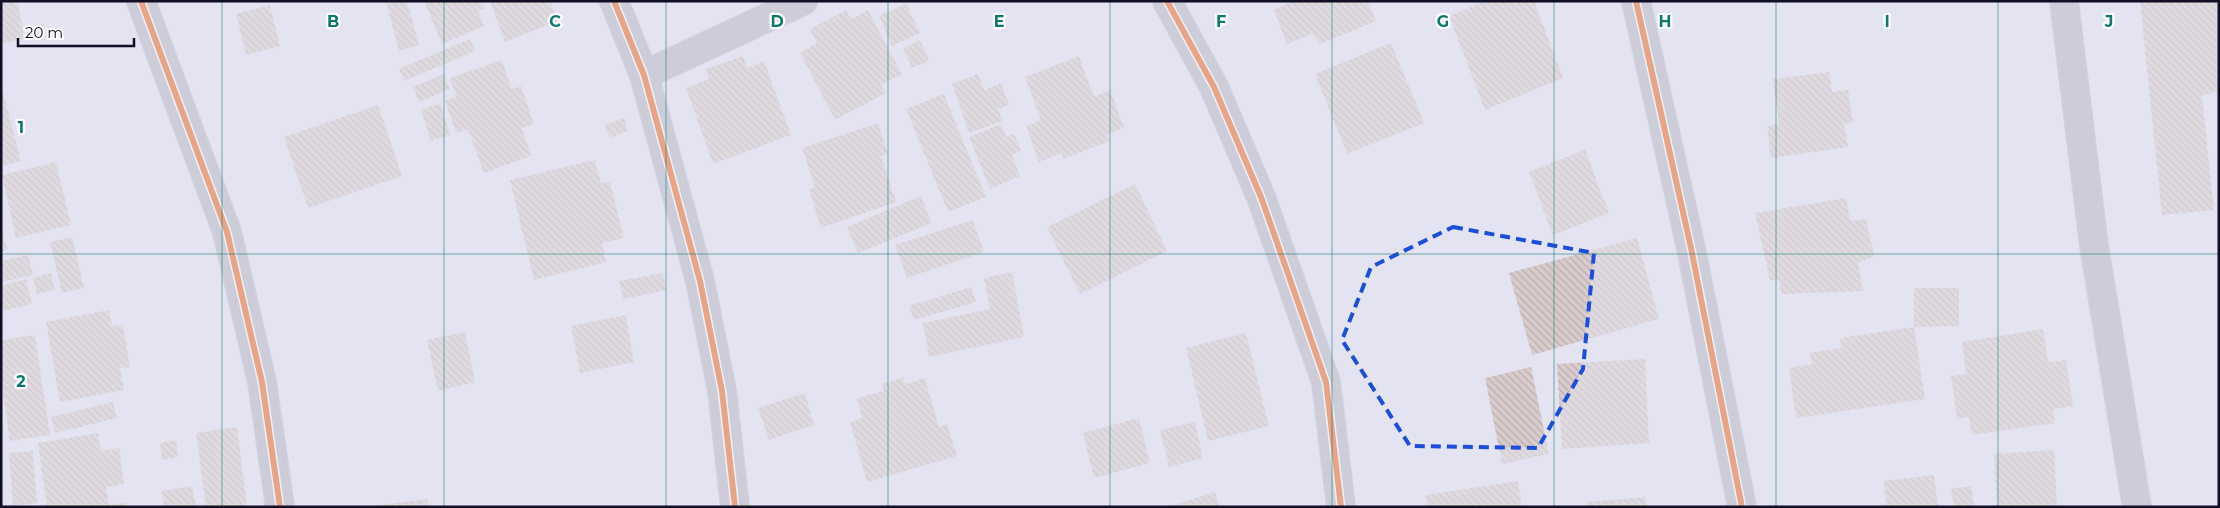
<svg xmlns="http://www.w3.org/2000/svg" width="2220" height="508" font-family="Montserrat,sans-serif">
	<defs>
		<pattern id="building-back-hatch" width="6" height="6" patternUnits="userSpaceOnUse" patternTransform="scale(1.25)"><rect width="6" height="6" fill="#dacccc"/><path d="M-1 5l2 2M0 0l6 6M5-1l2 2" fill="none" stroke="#baaeaf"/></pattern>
	</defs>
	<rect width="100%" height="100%" fill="#e3e3f1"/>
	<g fill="url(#building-back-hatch)">
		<path d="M1,1H17L25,39L1,44Z"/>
		<path d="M386,1H407L419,45L399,51Z"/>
		<path d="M424,1H482L485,8L478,11L484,26L442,44Z"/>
		<path d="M490,1H550L558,21L505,42Z"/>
		<path d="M1292,1H1368L1376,21L1320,44L1312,34L1287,44L1274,10Z"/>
		<path d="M1485,1H1534L1563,78L1485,110L1449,16Z"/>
		<path d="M2140,1H2219V90L2202,96L2214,210L2162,215Z"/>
		<path d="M906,4L920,33L892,46L879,16Z"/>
		<path d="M270,5L280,46L246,55L236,14Z"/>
		<path d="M846,10L851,19L868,10L902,74L881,85L886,93L835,120L800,53L817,43L810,29Z"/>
		<path d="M470,39L475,51L404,81L399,69Z"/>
		<path d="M920,40L929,61L912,68L903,49Z"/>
		<path d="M1391,43L1424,123L1347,154L1315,74Z"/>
		<path d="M743,56L747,68L764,61L791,135L713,164L686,88L709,79L706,69Z"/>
		<path d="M1079,56L1094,97L1110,90L1124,128L1107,134L1109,141L1063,159L1062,153L1039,162L1026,126L1041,120L1025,77Z"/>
		<path d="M502,60L512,89L521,86L534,124L522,128L531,156L484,173L468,129L456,133L445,100L456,97L450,78Z"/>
		<path d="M1829,72L1832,92L1848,90L1853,122L1844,124L1848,147L1771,158L1767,126L1779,124L1773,79Z"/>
		<path d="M443,74L450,89L419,102L413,87Z"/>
		<path d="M978,74L984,90L1001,83L1009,105L998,109L1003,121L969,133L952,84Z"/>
		<path d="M3,92L21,161L1,166V93Z"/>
		<path d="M944,94L986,197L948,212L906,109Z"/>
		<path d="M440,103L450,135L431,141L421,110Z"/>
		<path d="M378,105L402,176L308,208L284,137Z"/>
		<path d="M624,118L628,131L610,138L605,125Z"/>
		<path d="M878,123L888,154L881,156L896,202L821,228L809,190L815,187L802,148Z"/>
		<path d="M1001,124L1006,137L1014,134L1021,151L1012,155L1020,176L990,189L969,137Z"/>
		<path d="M1585,150L1609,213L1553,235L1529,172Z"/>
		<path d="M595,160L601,183L610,182L624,238L602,243L606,262L534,280L510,180Z"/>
		<path d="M56,162L71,225L16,238L2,175Z"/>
		<path d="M1135,184L1167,251L1080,294L1047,227Z"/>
		<path d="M921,196L932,223L858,253L847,227Z"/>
		<path d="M1846,198L1850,221L1866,219L1874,256L1858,263L1863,291L1781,294L1779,280H1770L1755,213Z"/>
		<path d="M973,220L984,252L907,278L895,245Z"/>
		<path d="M1,230L8,250L1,252Z"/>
		<path d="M72,237L84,288L62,293L50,242Z"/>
		<path d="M1637,238L1659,319L1532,355L1509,273Z"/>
		<path d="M28,255L33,275L1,282V261Z"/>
		<path d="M1012,272L1024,337L929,357L923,323L990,309L984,278Z"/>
		<path d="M51,273L55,290L37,294L33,278Z"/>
		<path d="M663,273L666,290L623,299L619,281Z"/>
		<path d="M26,279L32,304L1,311V286Z"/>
		<path d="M971,287L976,302L914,320L909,306Z"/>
		<path d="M1914,288H1959V326L1914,327Z"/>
		<path d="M109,310L112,326L123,325L130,367L120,368L124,390L60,402L46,322Z"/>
		<path d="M626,315L634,362L580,373L571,326Z"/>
		<path d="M1914,327L1925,399L1796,418L1789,368L1812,364L1810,353L1841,348L1840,338Z"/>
		<path d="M2043,329L2048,362L2066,360L2073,406L2053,409L2055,423L1972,435L1969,417L1957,419L1951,376L1966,374L1962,342Z"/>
		<path d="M465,332L475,382L438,391L427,340Z"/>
		<path d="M1246,333L1269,426L1208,441L1186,348Z"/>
		<path d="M35,335L50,435L10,441L1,381V340Z"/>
		<path d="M1645,359L1649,443L1562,449L1557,364Z"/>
		<path d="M1531,367L1549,454L1502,464L1485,378Z"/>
		<path d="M903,377L905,384L925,378L939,427L947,424L957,456L867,482L850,422L862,418L857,398L884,391L882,384Z"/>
		<path d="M805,393L814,425L769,440L758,408Z"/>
		<path d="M113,402L117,418L55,433L51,417Z"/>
		<path d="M1139,418L1150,463L1094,478L1083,433Z"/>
		<path d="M1195,422L1203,458L1169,467L1160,430Z"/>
		<path d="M237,427L247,507H206L196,433Z"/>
		<path d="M98,433L101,451L119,448L124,484L106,487L109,505L127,503V507H47L38,443Z"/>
		<path d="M176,440L178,457L162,460L160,443Z"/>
		<path d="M2054,450L2057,507H1997L1994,454Z"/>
		<path d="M33,451L37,503L13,506L9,453Z"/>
		<path d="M1934,475L1938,507H1886L1884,481Z"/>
		<path d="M1518,481L1522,507H1428L1426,495Z"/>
		<path d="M192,486L196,507H164L162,491Z"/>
		<path d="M1971,486L1974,507H1954L1951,489Z"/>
		<path d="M1215,492L1219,507H1170V506Z"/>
		<path d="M1645,497L1646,507H1587V502Z"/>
		<path d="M427,499L428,507H380V505Z"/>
	</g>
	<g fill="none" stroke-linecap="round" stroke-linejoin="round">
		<defs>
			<g id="street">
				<path d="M141,1L227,232L262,382L280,507"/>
				<path d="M614,1L644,75L700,281L722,391L735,507"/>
				<path d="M1167,1L1214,87L1261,197L1326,382L1341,507"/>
				<path d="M1636,1L1691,248L1742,507"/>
				<path d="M2064,1L2094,246L2137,507"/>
				<path d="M644,75L803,1"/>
			</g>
		</defs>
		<use href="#street" stroke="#bebecc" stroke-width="30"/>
		<use href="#street" stroke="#b2b2bf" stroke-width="28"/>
		<defs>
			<g id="cycleway">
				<path d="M141,1L227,232L262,382L280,507"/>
				<path d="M614,1L644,75L700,281L722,391L735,507"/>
				<path d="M1167,1L1214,87L1261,197L1326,382L1341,507"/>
				<path d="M1636,1L1691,248L1742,507"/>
			</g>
		</defs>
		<use href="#cycleway" stroke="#fff" stroke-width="9"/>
		<use href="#cycleway" stroke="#e8590c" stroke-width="6"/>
	</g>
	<path d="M0 0H2220V508H0ZM1453,227L1594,253L1583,369L1538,448L1410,446L1342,340L1371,267Z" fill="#e3e3f1" fill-opacity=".55" fill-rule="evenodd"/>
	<path fill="none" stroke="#1d4ed8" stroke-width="4" stroke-dasharray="10 6" stroke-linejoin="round" d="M1453,227L1594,253L1583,369L1538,448L1410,446L1342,340L1371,267Z"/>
	<path fill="none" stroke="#0f766e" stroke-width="1" stroke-opacity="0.55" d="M222,1V507M444,1V507M666,1V507M888,1V507M1110,1V507M1332,1V507M1554,1V507M1776,1V507M1998,1V507M1,254H2219"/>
	<g font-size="16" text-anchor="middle" font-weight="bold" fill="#0f766e" stroke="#fff" stroke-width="4.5" stroke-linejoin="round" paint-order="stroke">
		<text x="333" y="27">B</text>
		<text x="555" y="27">C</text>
		<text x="777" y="27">D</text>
		<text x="999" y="27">E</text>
		<text x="1221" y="27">F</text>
		<text x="1443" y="27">G</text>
		<text x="1665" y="27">H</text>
		<text x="1887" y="27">I</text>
		<text x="2109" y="27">J</text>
		<text x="21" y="133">1</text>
		<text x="21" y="387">2</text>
	</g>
	<rect width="2220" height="508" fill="none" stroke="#110f26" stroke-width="5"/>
	<path d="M18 38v8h116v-8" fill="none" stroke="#110f26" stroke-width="2.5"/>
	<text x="25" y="38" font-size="15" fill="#110f26" stroke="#ffffff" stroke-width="4" paint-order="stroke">20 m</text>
</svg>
